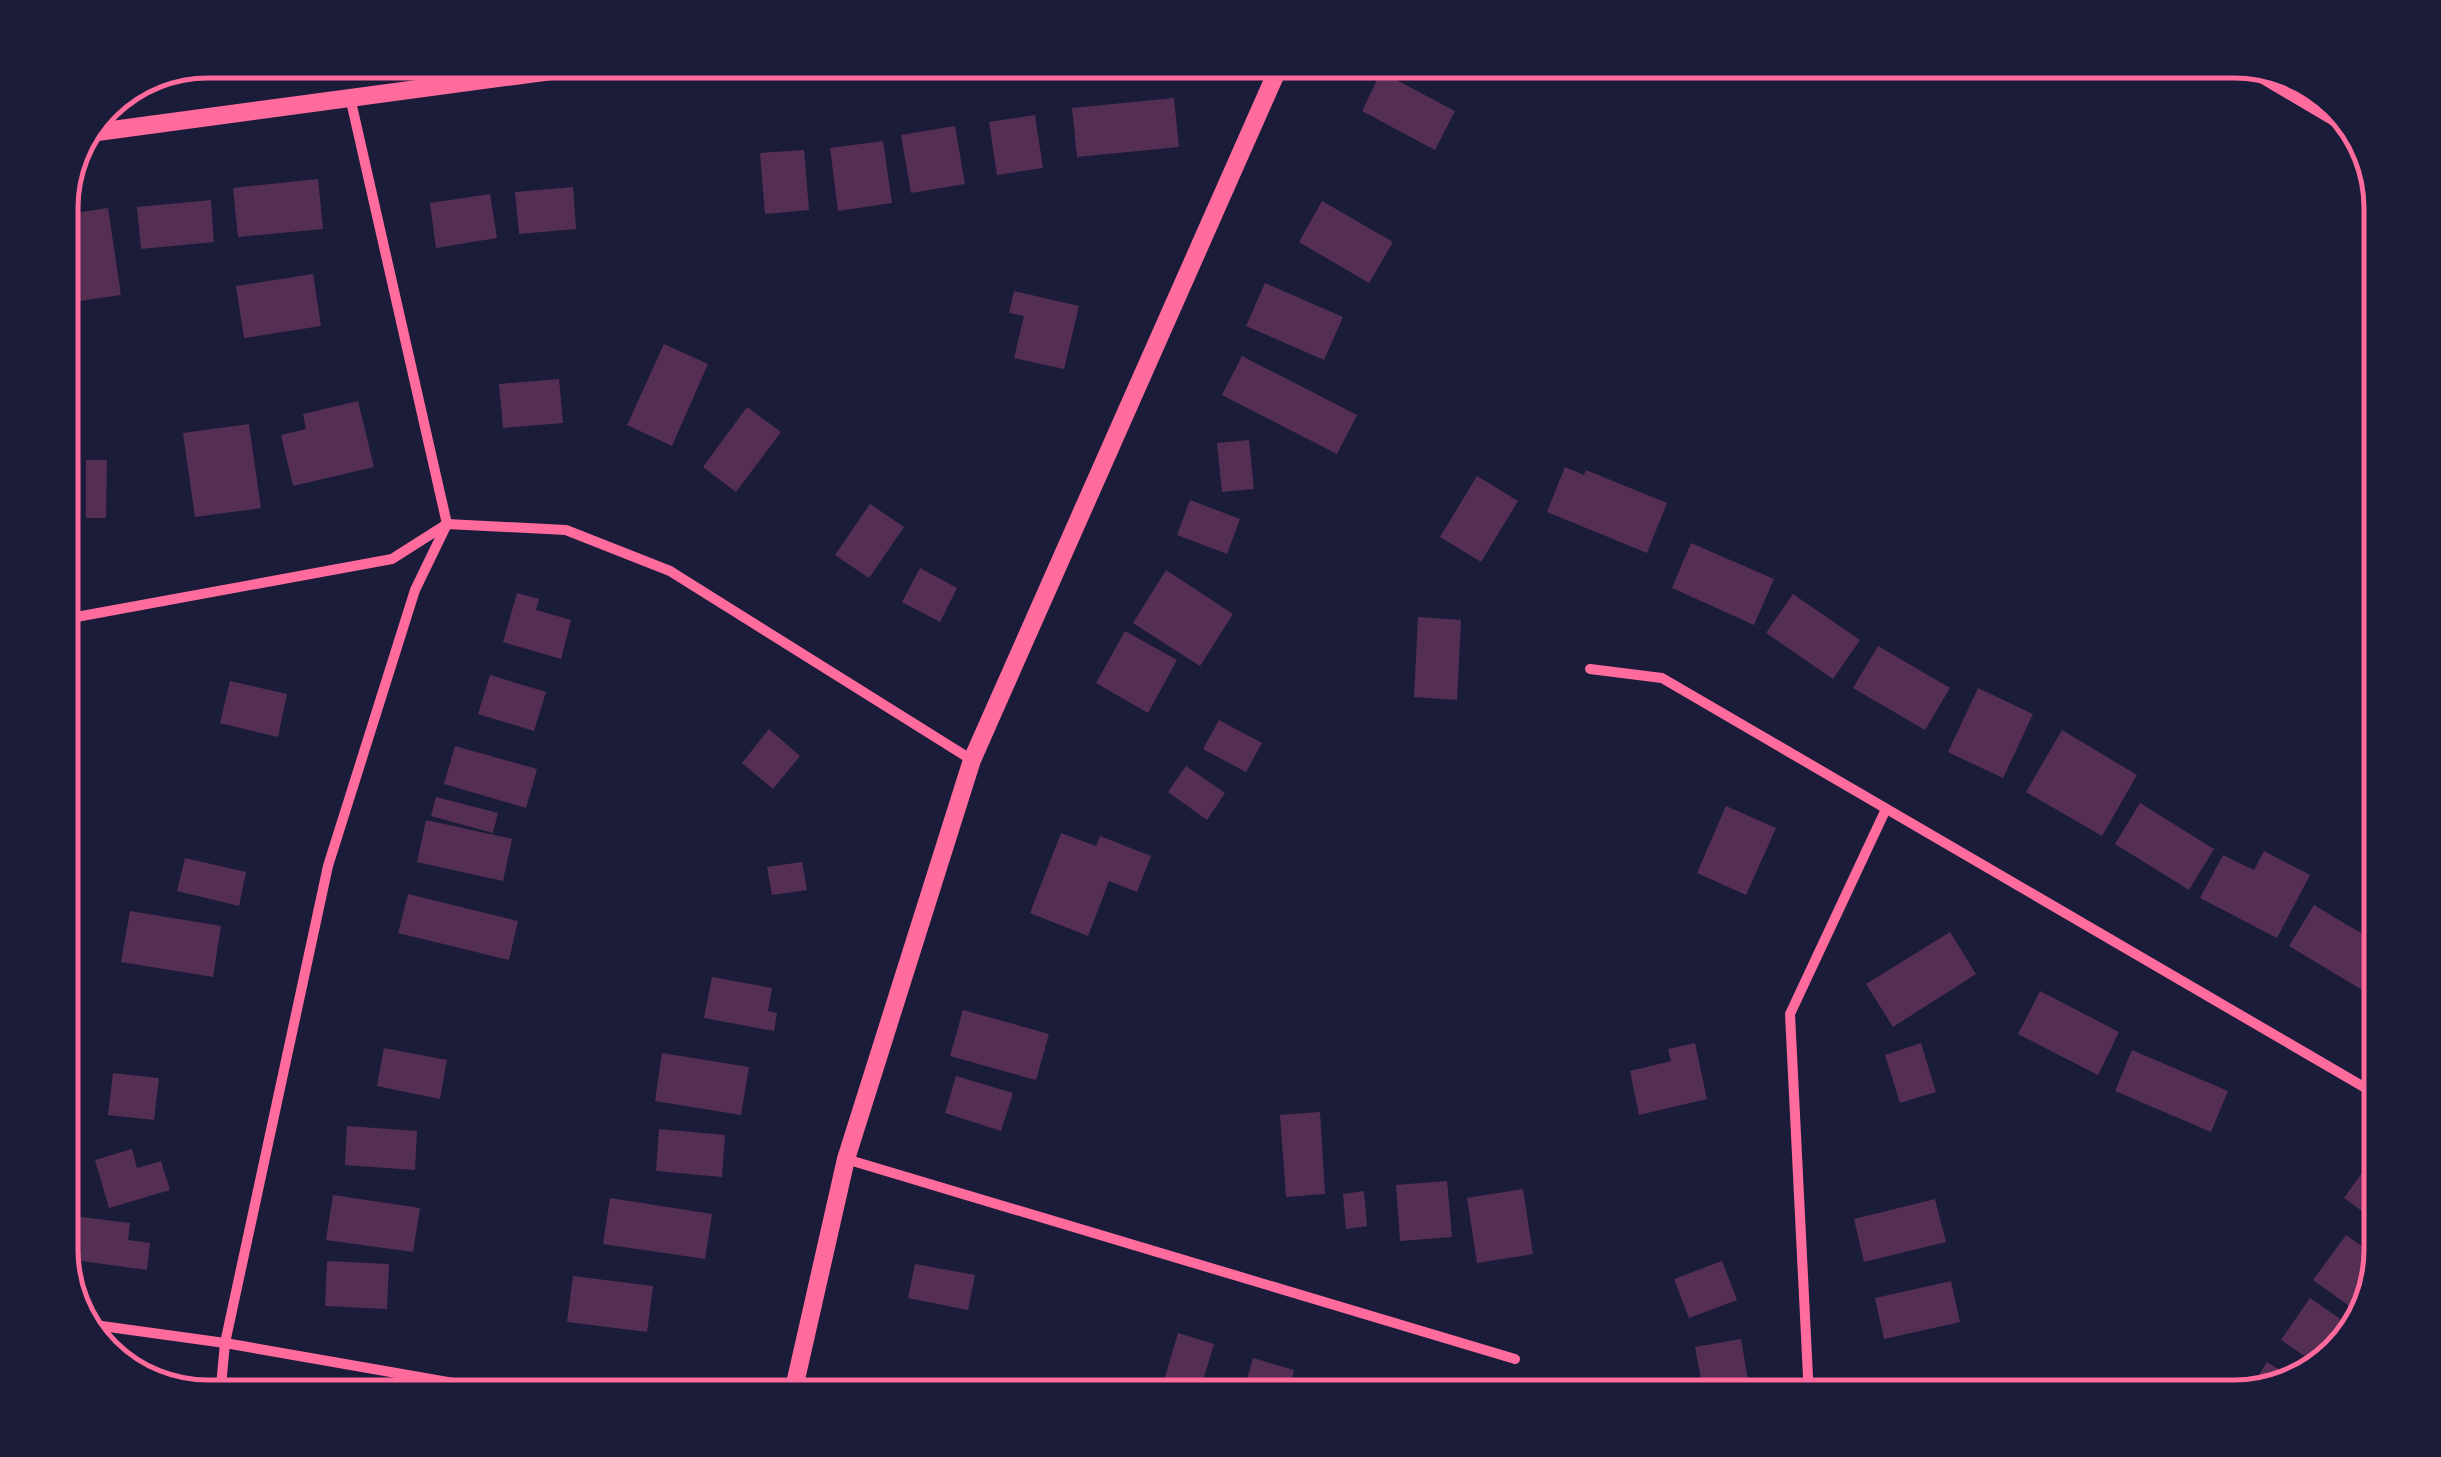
<svg xmlns="http://www.w3.org/2000/svg" width="2441" height="1457" font-family="Mulish,sans-serif">
	<rect width="100%" height="100%" fill="#1b1b3a"/>
	<g fill="#542f53">
		<path d="M1417,60H1468L1461,78Z"/>
		<path d="M1381,72L1455,111L1435,150L1362,111Z"/>
		<path d="M1174,98L1179,147L1077,157L1072,108Z"/>
		<path d="M1035,115L1043,168L997,175L989,122Z"/>
		<path d="M955,126L965,184L911,193L901,135Z"/>
		<path d="M883,141L892,203L838,211L830,148Z"/>
		<path d="M804,150L809,210L765,214L760,153Z"/>
		<path d="M318,179L323,229L238,237L233,188Z"/>
		<path d="M573,187L576,229L519,234L515,192Z"/>
		<path d="M490,194L497,238L436,248L430,203Z"/>
		<path d="M211,200L214,242L141,249L137,207Z"/>
		<path d="M1322,201L1393,242L1369,283L1299,242Z"/>
		<path d="M108,208L121,295L73,302L61,215Z"/>
		<path d="M313,274L321,326L244,338L236,286Z"/>
		<path d="M1265,283L1343,317L1324,360L1246,326Z"/>
		<path d="M1014,291L1079,306L1064,369L1014,358L1024,316L1009,313Z"/>
		<path d="M664,344L708,364L672,446L627,425Z"/>
		<path d="M1242,356L1357,415L1337,454L1222,395Z"/>
		<path d="M559,379L563,423L503,428L499,384Z"/>
		<path d="M358,401L374,467L293,486L281,435L306,429L303,414Z"/>
		<path d="M747,407L781,432L736,492L703,467Z"/>
		<path d="M249,424L261,508L195,517L183,433Z"/>
		<path d="M1249,440L1254,489L1222,492L1217,443Z"/>
		<path d="M86,460H107L106,518H86Z"/>
		<path d="M1565,467L1584,475L1586,470L1667,503L1647,553L1547,512Z"/>
		<path d="M1477,476L1518,501L1481,562L1440,537Z"/>
		<path d="M1190,500L1240,519L1227,554L1177,535Z"/>
		<path d="M870,504L904,527L869,578L835,555Z"/>
		<path d="M1691,543L1774,579L1754,625L1672,588Z"/>
		<path d="M920,568L957,588L940,622L902,602Z"/>
		<path d="M1166,570L1233,614L1200,666L1133,623Z"/>
		<path d="M517,593L539,599L536,610L571,620L561,659L503,642Z"/>
		<path d="M1793,594L1860,640L1833,679L1766,633Z"/>
		<path d="M1418,617L1461,620L1457,700L1414,697Z"/>
		<path d="M1125,631L1177,660L1148,713L1096,683Z"/>
		<path d="M1878,646L1950,688L1925,730L1853,688Z"/>
		<path d="M490,675L546,692L534,731L478,714Z"/>
		<path d="M230,681L287,694L278,737L220,723Z"/>
		<path d="M1978,688L2033,714L2003,778L1948,752Z"/>
		<path d="M1219,720L1262,743L1246,772L1203,749Z"/>
		<path d="M769,729L800,756L773,789L742,763Z"/>
		<path d="M2062,730L2137,775L2102,836L2026,792Z"/>
		<path d="M455,746L537,769L526,808L444,784Z"/>
		<path d="M1186,766L1225,793L1207,820L1168,792Z"/>
		<path d="M436,797L498,813L493,833L431,816Z"/>
		<path d="M2140,803L2214,849L2189,890L2115,844Z"/>
		<path d="M1726,806L1776,828L1746,895L1697,873Z"/>
		<path d="M426,820L512,839L503,881L417,862Z"/>
		<path d="M1061,833L1096,846L1100,836L1151,856L1137,892L1109,881L1088,936L1030,913Z"/>
		<path d="M2264,851L2310,875L2277,938L2200,898L2223,855L2254,870Z"/>
		<path d="M185,858L246,872L239,906L177,891Z"/>
		<path d="M802,862L807,890L772,895L767,867Z"/>
		<path d="M408,894L518,921L509,960L398,933Z"/>
		<path d="M2314,905L2381,945V962L2364,991L2289,946Z"/>
		<path d="M130,911L221,926L213,977L121,962Z"/>
		<path d="M1950,932L1976,974L1893,1027L1866,984Z"/>
		<path d="M712,977L772,988L768,1011L777,1013L774,1031L704,1018Z"/>
		<path d="M2040,991L2119,1032L2098,1075L2018,1034Z"/>
		<path d="M963,1010L1049,1034L1036,1080L950,1056Z"/>
		<path d="M1695,1043L1707,1099L1639,1115L1630,1071L1671,1061L1668,1049Z"/>
		<path d="M1921,1043L1936,1092L1900,1103L1885,1055Z"/>
		<path d="M384,1048L447,1060L440,1099L377,1086Z"/>
		<path d="M2132,1050L2228,1091L2211,1132L2115,1091Z"/>
		<path d="M662,1053L749,1067L741,1115L655,1101Z"/>
		<path d="M113,1073L159,1078L154,1120L108,1115Z"/>
		<path d="M956,1076L1013,1093L1001,1131L945,1113Z"/>
		<path d="M1320,1112L1325,1194L1286,1197L1280,1115Z"/>
		<path d="M347,1126L417,1131L415,1170L345,1165Z"/>
		<path d="M659,1129L725,1135L722,1177L656,1171Z"/>
		<path d="M132,1149L137,1168L161,1161L170,1190L109,1208L95,1160Z"/>
		<path d="M2369,1163L2381,1172V1225L2344,1198Z"/>
		<path d="M1447,1181L1452,1237L1400,1241L1396,1185Z"/>
		<path d="M1523,1189L1533,1254L1477,1263L1467,1198Z"/>
		<path d="M1364,1191L1367,1226L1346,1229L1343,1194Z"/>
		<path d="M333,1195L420,1208L413,1252L326,1240Z"/>
		<path d="M610,1198L712,1214L705,1259L603,1244Z"/>
		<path d="M1935,1199L1946,1242L1864,1262L1854,1219Z"/>
		<path d="M73,1216L130,1223L128,1240L150,1243L147,1270L67,1259Z"/>
		<path d="M2346,1235L2379,1258L2363,1316L2313,1280Z"/>
		<path d="M327,1261L389,1264L387,1309L325,1306Z"/>
		<path d="M1722,1261L1737,1300L1689,1318L1674,1279Z"/>
		<path d="M915,1264L975,1275L968,1310L908,1298Z"/>
		<path d="M573,1276L653,1286L647,1332L567,1322Z"/>
		<path d="M1951,1281L1960,1322L1884,1339L1875,1298Z"/>
		<path d="M2310,1298L2355,1329L2319,1366L2281,1340Z"/>
		<path d="M1178,1333L1214,1344L1198,1397L1162,1387Z"/>
		<path d="M1741,1339L1751,1397H1693L1692,1392L1703,1390L1695,1347Z"/>
		<path d="M1253,1358L1294,1370L1287,1397H1242Z"/>
		<path d="M2267,1362L2296,1380L2248,1393Z"/>
		<path d="M1327,1380L1368,1391L1366,1397H1322Z"/>
	</g>
	<g fill="none" stroke-linecap="round" stroke-linejoin="round">
		<g stroke="#ff6b9d" stroke-width="10">
			<path d="M60,620L392,559L447,524L566,530L670,571L972,760"/>
			<path d="M1590,669L1662,678L2381,1097"/>
			<path d="M846,1159L1515,1359"/>
			<path d="M80,1323L225,1343L534,1397"/>
			<path d="M220,1397L225,1343L328,866L415,590L447,524L350,97"/>
			<path d="M1809,1397L1790,1014L1886,809"/>
		</g>
		<g stroke="#ff6b9d" stroke-width="18">
			<path d="M2242,62L2357,130"/>
			<path d="M90,133L633,60"/>
			<path d="M792,1397L846,1159L972,760L1282,60"/>
		</g>
	</g>
	<path d="M0 0H2441V1457H0ZM208 78H2234A130 130 0 0 1 2364 208V1250A130 130 0 0 1 2234 1380H208A130 130 0 0 1 78 1250V208A130 130 0 0 1 208 78Z" fill="#1b1b3a" fill-rule="evenodd"/>
	<path fill="none" stroke="#ff6b9d" stroke-width="5" d="M208 78H2234A130 130 0 0 1 2364 208V1250A130 130 0 0 1 2234 1380H208A130 130 0 0 1 78 1250V208A130 130 0 0 1 208 78Z"/>
</svg>
